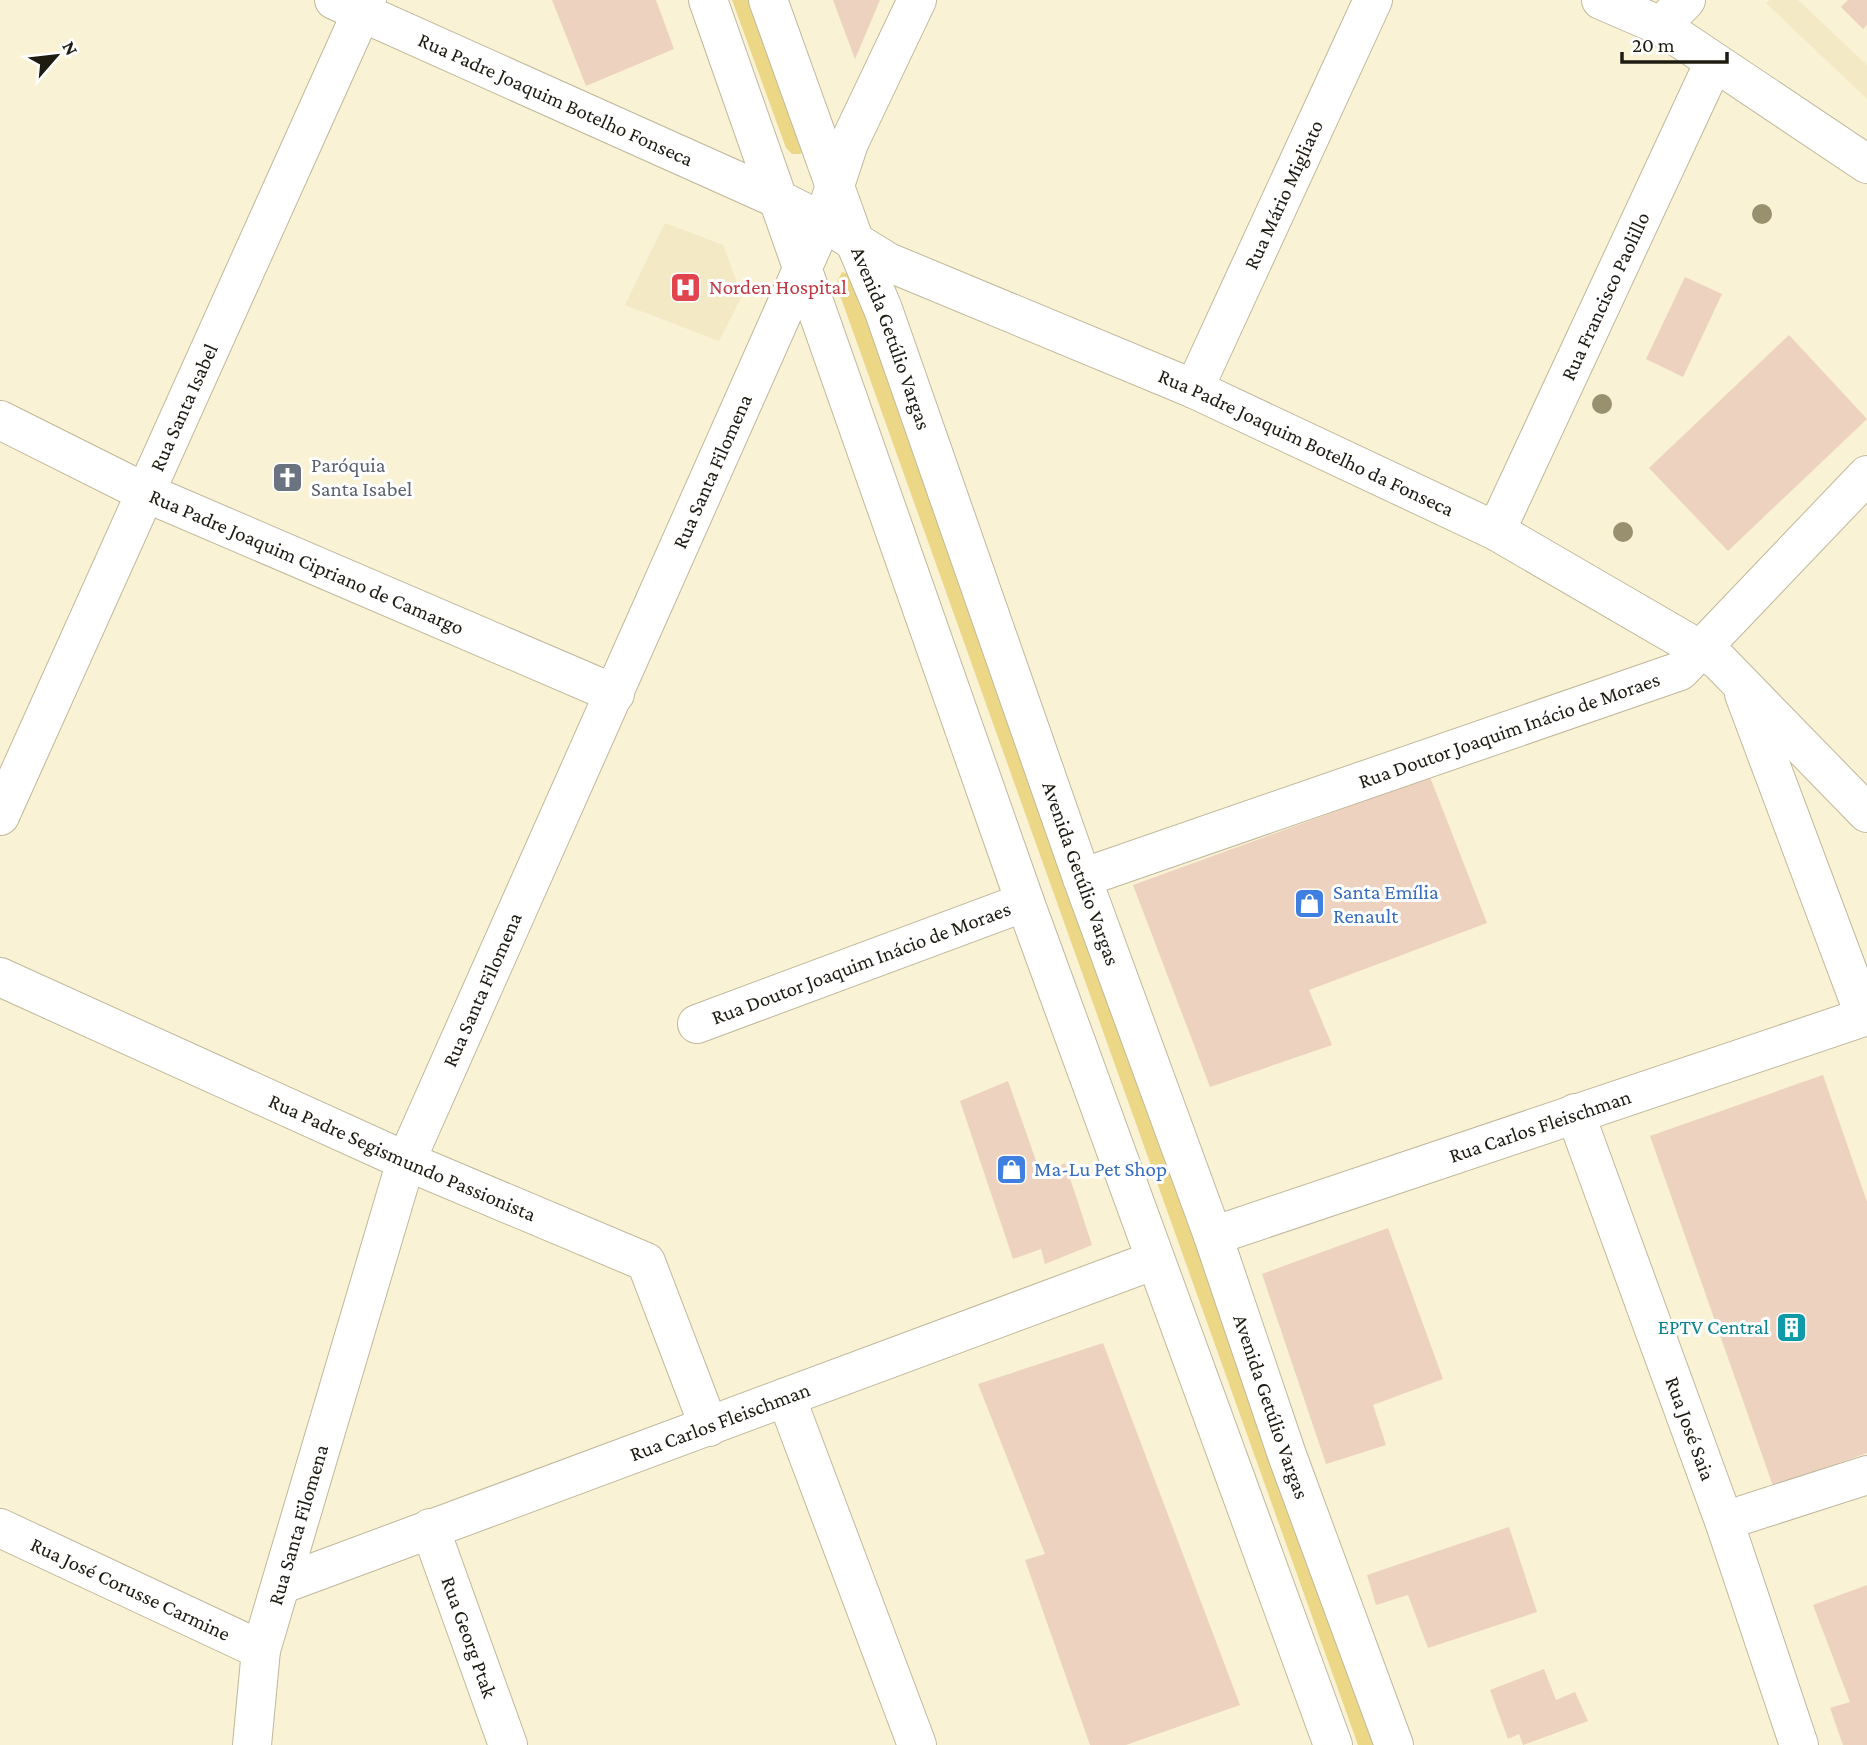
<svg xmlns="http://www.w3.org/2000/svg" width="1867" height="1745" font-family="'Crimson Pro',serif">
	<rect width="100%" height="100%" fill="#faf2d5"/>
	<g fill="#f3e9c4">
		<path d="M1769,0H1798L1867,65V99L1766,3Z"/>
		<path d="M665,223L723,245L742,296L719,341L625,305Z"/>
	</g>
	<g fill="#ecd787">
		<path d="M732,0H755L806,149L800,154H792L786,148Z"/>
		<path d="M842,272L849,274L854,285L1377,1745H1358L836,284Z"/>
	</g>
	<g fill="#ecd2bf">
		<path d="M552,0H656L674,49L586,86Z"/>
		<path d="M833,0H880L855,59Z"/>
		<path d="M1848,0H1867V25L1863,29L1841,7Z"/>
		<path d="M1685,277L1722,294L1683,377L1646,359Z"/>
		<path d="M1789,335L1867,419L1728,551L1649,468Z"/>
		<path d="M1430,777L1487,923L1309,990L1332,1045L1210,1087L1133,885Z"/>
		<path d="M1823,1075L1867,1202V1453L1773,1486L1650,1136Z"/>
		<path d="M1008,1081L1041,1175L1065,1163L1092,1245L1045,1264L1041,1249L1013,1259L960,1101Z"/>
		<path d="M1388,1228L1443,1379L1373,1405L1386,1445L1326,1464L1262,1274Z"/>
		<path d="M1103,1343L1240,1705L1126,1745H1090L1025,1560L1045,1554L978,1384Z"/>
		<path d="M1509,1527L1537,1612L1428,1648L1408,1595L1376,1605L1367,1575Z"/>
		<path d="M1867,1585V1745H1843L1830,1708L1850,1702L1813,1605Z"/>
		<path d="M1544,1669L1556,1700L1575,1692L1588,1721L1523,1745L1519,1734L1508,1739L1490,1690Z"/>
	</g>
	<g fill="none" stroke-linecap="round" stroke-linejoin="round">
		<defs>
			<g id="minor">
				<path id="s1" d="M334,0L778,199L823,222L888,262L1194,389L1496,531L1718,660L1867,813"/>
				<path d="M1601,0L1661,26L1867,164"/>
				<path d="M1661,26L1686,0"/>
				<path id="s2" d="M1194,389L1373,0"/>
				<path id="s3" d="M0,420L144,492L615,694"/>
				<path id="s4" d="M1496,531L1714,62"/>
				<path d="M1744,694L1865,1017"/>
				<path id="s5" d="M0,816L367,0"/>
				<path id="s6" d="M1082,878L1680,671L1867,475"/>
				<path id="s7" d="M0,977L406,1161L646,1262L709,1427"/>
				<path id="s8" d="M697,1024L1025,902"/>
				<path id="s9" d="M1575,1113L1724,1521L1799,1745"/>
				<path id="s10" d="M1213,1236L1867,1016"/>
				<path d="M786,1397L917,1745"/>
				<path d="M1724,1521L1867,1475"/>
				<path id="s11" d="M0,1528L261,1650"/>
				<path id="s12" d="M430,1528L508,1745"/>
				<path id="s13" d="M283,1584L1155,1260"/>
				<path id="s14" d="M252,1745L261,1650L406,1161L823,222L849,143L917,0"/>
			</g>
			<g id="major">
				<path d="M708,0L1025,902L1333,1745"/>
				<path id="s15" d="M768,0L856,245L883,309L1082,878L1213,1236L1287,1455L1394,1745"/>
			</g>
		</defs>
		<use href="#minor" stroke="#c0b89c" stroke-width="40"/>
		<use href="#major" stroke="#c0b89c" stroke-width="40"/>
		<use href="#minor" stroke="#fff" stroke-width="38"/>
		<use href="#major" stroke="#fff" stroke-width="38"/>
	</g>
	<g fill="#99906f">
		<circle cx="1762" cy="214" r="10"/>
		<circle cx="1602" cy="404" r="10"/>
		<circle cx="1623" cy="532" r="10"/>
	</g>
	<defs>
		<symbol id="hospital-square" viewBox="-11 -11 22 22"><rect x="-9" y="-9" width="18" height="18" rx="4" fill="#e0444e" stroke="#fff"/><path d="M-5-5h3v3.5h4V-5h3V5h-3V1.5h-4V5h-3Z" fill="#fff"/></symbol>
		<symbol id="church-square" viewBox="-11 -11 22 22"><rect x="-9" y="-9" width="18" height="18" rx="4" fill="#6b7280" stroke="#fff"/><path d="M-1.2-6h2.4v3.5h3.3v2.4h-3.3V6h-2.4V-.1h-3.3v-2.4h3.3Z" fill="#fff"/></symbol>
		<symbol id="shop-square" viewBox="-11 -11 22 22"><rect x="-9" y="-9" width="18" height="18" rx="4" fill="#3f7fe0" stroke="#fff"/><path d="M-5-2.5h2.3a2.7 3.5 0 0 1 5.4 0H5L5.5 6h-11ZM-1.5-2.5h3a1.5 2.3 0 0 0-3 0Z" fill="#fff"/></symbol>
		<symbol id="building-square" viewBox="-11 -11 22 22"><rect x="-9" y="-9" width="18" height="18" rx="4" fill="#0f9aa8" stroke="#fff"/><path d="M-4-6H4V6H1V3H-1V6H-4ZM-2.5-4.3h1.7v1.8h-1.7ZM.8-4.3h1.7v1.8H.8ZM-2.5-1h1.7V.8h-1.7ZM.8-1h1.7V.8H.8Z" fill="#fff"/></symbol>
	</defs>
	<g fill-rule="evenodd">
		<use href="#hospital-square" x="668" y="270" width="35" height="35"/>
		<use href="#church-square" x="270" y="460" width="35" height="35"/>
		<use href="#shop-square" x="1292" y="886" width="35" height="35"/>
		<use href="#shop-square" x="994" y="1152" width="35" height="35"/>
		<use href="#building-square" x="1774" y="1310" width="35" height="35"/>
	</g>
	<g text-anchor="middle" stroke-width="6" stroke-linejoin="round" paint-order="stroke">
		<g font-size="21" fill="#1e1c11" stroke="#fff">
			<text dy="7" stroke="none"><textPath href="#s1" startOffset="243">Rua Padre Joaquim Botelho Fonseca</textPath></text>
			<text dy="7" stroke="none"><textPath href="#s2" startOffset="214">Rua Mário Migliato</textPath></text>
			<text dy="7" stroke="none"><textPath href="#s4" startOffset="259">Rua Francisco Paolillo</textPath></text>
			<text dy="7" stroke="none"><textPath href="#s15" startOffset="360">Avenida Getúlio Vargas</textPath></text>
			<text dy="7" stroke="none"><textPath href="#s5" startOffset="448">Rua Santa Isabel</textPath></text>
			<text dy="7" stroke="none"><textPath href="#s1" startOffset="1069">Rua Padre Joaquim Botelho da Fonseca</textPath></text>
			<text dy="7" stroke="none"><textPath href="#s14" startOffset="1360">Rua Santa Filomena</textPath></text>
			<text dy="7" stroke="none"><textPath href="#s3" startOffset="338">Rua Padre Joaquim Cipriano de Camargo</textPath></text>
			<text dy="7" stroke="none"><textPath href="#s6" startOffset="452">Rua Doutor Joaquim Inácio de Moraes</textPath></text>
			<text dy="7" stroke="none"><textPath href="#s15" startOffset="928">Avenida Getúlio Vargas</textPath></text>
			<text dy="7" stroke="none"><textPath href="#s8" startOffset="175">Rua Doutor Joaquim Inácio de Moraes</textPath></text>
			<text dy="7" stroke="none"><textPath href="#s14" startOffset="793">Rua Santa Filomena</textPath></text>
			<text dy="7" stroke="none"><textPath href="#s10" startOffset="345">Rua Carlos Fleischman</textPath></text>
			<text dy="7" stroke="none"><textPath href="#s7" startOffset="441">Rua Padre Segismundo Passionista</textPath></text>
			<text dy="7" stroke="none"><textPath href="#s15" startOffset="1494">Avenida Getúlio Vargas</textPath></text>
			<text dy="7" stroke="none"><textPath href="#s13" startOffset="466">Rua Carlos Fleischman</textPath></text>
			<text dy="7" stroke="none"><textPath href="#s9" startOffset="336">Rua José Saia</textPath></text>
			<text dy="7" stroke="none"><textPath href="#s14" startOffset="226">Rua Santa Filomena</textPath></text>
			<text dy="7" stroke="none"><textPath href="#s11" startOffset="144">Rua José Corusse Carmine</textPath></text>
			<text dy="7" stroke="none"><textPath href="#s12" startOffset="116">Rua Georg Ptak</textPath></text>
		</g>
		<g font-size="21" fill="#be3a42" stroke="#fff" text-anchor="start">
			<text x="709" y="294">Norden Hospital</text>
		</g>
		<g font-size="21" fill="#5b616d" stroke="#fff" text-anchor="start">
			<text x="311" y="472">Paróquia<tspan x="311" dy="24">Santa Isabel</tspan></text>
		</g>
		<g font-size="21" fill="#366cbe" stroke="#fff" text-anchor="start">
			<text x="1333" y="899">Santa Emília<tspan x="1333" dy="24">Renault</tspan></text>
			<text x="1034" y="1176">Ma-Lu Pet Shop</text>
		</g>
		<g font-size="21" fill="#0d838f" stroke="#fff" text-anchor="end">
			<text x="1769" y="1334">EPTV Central</text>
		</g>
	</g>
	<g transform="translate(56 56) rotate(62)" stroke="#ffffff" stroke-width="5" paint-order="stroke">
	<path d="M0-5L12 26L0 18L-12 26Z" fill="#1e1c11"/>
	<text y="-10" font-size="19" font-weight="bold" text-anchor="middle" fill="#1e1c11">N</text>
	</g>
	<path d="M1622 52v10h105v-10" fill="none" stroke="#1e1c11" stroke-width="3.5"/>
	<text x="1632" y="52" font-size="21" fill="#1e1c11" stroke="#ffffff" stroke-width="5" paint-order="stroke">20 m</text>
</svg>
